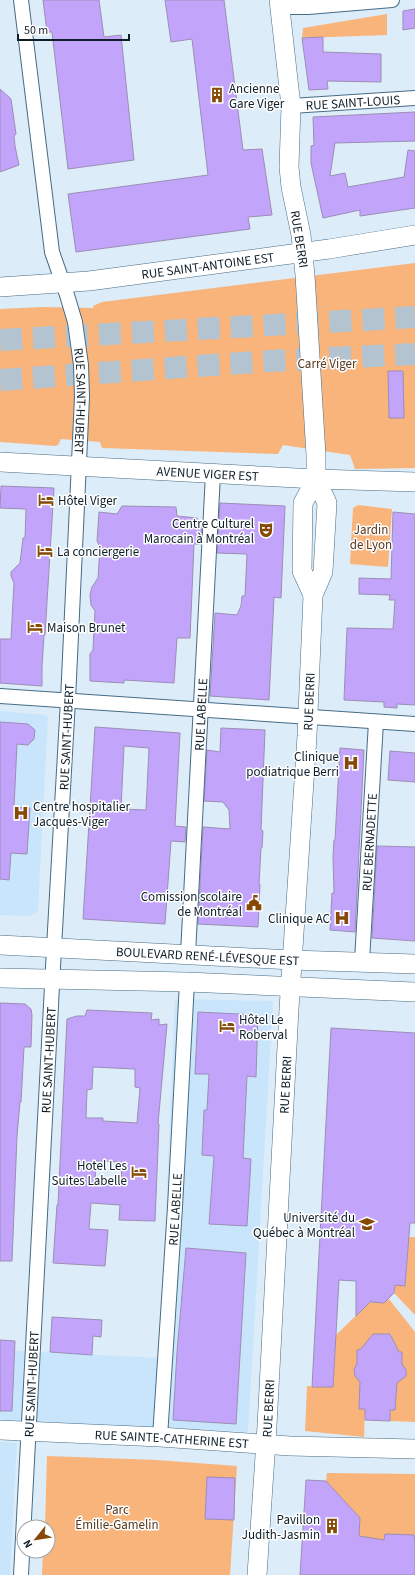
<svg xmlns="http://www.w3.org/2000/svg" width="415" height="1575" font-family="'Source Sans 3',sans-serif">
	<rect width="100%" height="100%" fill="#dcecf8"/>
	<g fill="#c9e5fb">
		<path d="M0,711L45,715L48,717L38,909L37,912L30,916L0,915Z"/>
		<path d="M175,999L273,1001L248,1432L0,1421V1350L160,1358Z"/>
		<path d="M0,1442L17,1443L10,1575H0Z"/>
	</g>
	<g fill="#f9b47b">
		<path d="M387,14V35L302,38L303,28Z"/>
		<path d="M415,263V468L355,469L350,455L283,445L278,454L102,448L100,442L61,439L58,445L55,446L0,442V309L43,307L93,308V306L102,302Z"/>
		<path d="M358,505L392,509L388,567L350,564L353,508Z"/>
		<path d="M409,1237H415V1315L394,1293L395,1285L405,1286Z"/>
		<path d="M389,1299L415,1332V1422L390,1421V1410H395L397,1381L405,1376C408,1369 404,1367 399,1364L402,1363V1352H397C397,1344 392,1341 391,1334L371,1335L370,1339L362,1349L357,1350V1361L361,1362C355,1365 353,1369 355,1376L361,1381L359,1409H365L364,1437L305,1431L307,1386L333,1387L336,1335L370,1302L384,1303Z"/>
		<path d="M47,1456L157,1460L237,1466L230,1575H42L43,1551H48V1527H45Z"/>
		<path d="M327,1473L415,1474V1541L384,1540L364,1542L359,1535L360,1518L326,1481Z"/>
	</g>
	<g fill="#c3a4fb" stroke="#9b8eb6" fill-rule="evenodd">
		<path d="M43,0H99L104,37L121,35L134,160L68,169L52,32H47Z"/>
		<path d="M165,0H224L243,150L262,149L272,215L248,217L250,229L76,252L68,194L208,175L192,39L171,42Z"/>
		<path d="M415,9V28L403,30V11Z"/>
		<path d="M323,37V52L381,54V82L327,81L328,89L309,90L302,38Z"/>
		<path d="M0,89L11,99L16,134L14,136L15,146L19,165L0,172Z"/>
		<path d="M415,112V141L335,143L330,176L345,173L348,187L404,177L408,150L415,151V208L360,216V210L323,218L311,163V146L314,145L313,117Z"/>
		<path d="M388,371H403L404,418H389Z"/>
		<path d="M1,486L54,488L45,635H44L42,667V686L0,683V639H11L14,583L11,576V572L20,563L23,538H25L26,509L0,508Z"/>
		<path d="M220,503L285,506L281,598L274,597L269,700L210,696L215,613L237,615L241,606L242,596H245L247,554L217,553Z"/>
		<path d="M122,506L176,507L177,516L197,518L202,524L201,544H194L190,638H177L174,683L124,680V683L90,681V654L93,650L95,611L91,605L90,595L92,587L98,578L100,547L97,541L99,512L117,514Z"/>
		<path d="M393,512L415,514V705L397,704V708L384,707V702L344,700L347,628L393,629L395,600H389L390,595L359,594V578L391,579Z"/>
		<path d="M0,722L28,724L35,730L34,739L28,745L17,744L14,807L30,808L27,854L11,853L9,880L0,879Z"/>
		<path d="M95,727L180,733L175,826L186,827L185,842L171,841L165,924L83,919ZM124,746L149,748L146,810L121,809Z"/>
		<path d="M221,728L265,730L261,830L263,831L262,848H261L259,884H260L258,927L198,924L203,827L230,829L229,810L223,802L204,801L207,750L220,752Z"/>
		<path d="M340,748L364,750L355,932L330,930L332,893H334L333,857L334,840H335Z"/>
		<path d="M390,751L415,753V782L388,780Z"/>
		<path d="M377,846L415,847V941L372,938Z"/>
		<path d="M0,1003L25,1004L31,1009L32,1015L31,1047H24L21,1102H20L17,1136L12,1261H0Z"/>
		<path d="M87,1010L152,1013L151,1020L159,1019V1025L167,1024L158,1124H159L155,1221L119,1220L120,1205L91,1203L89,1229L108,1230L105,1266L53,1263L57,1205H58L67,1019L77,1016H85ZM93,1067L135,1069V1087L140,1088L137,1123L103,1121V1118H86L87,1090L92,1089ZM96,1161L122,1162L121,1184L95,1183Z"/>
		<path d="M198,1012L258,1015L256,1077L247,1076L243,1158L251,1159L247,1226L209,1224L214,1156L202,1155L204,1110H207L209,1074H195Z"/>
		<path d="M331,1028L415,1033V1223H410L405,1286L395,1285L394,1293L384,1303L371,1302V1301L356,1316V1281L339,1280L333,1387H312Z"/>
		<path d="M186,1248L246,1253L236,1424L173,1420L177,1352Z"/>
		<path d="M52,1317L102,1320L101,1337L93,1336L92,1355L50,1352Z"/>
		<path d="M373,1334H390L399,1352H402V1364L406,1370V1376L397,1383L395,1410H390V1421L365,1420V1409H359L360,1382L355,1376L354,1370L357,1363V1350L361,1349Z"/>
		<path d="M0,1340L15,1341L12,1411H0Z"/>
		<path d="M207,1477L235,1478L234,1520L205,1519Z"/>
		<path d="M306,1480L326,1481L360,1518L359,1536L384,1540L385,1534L414,1535L415,1542V1575H300Z"/>
	</g>
	<g fill="none" stroke-linecap="round" stroke-linejoin="round">
		<g stroke="#b3c3cf" stroke-width="22" stroke-dasharray="22 11" stroke-linecap="butt">
			<path d="M0,340L415,317"/>
			<path d="M0,380L269,361L415,354"/>
		</g>
		<defs>
			<g id="street">
				<path id="s1" d="M21,0L52,252L67,295L75,322L81,365L82,397L68,700L54,948L21,1575"/>
				<path d="M280,7H308L392,0"/>
				<path id="s2" d="M291,106L415,98"/>
				<path d="M0,696L415,724"/>
				<path id="s3" d="M188,954L213,474"/>
				<path id="s4" d="M362,961L376,722"/>
				<path id="s5" d="M160,1437L175,1207L187,982"/>
			</g>
			<g id="secondary">
				<path id="s6" d="M0,287L89,281L329,249L415,235"/>
				<path id="s7" d="M0,462L316,479L415,482"/>
				<path d="M313,595L302,571L303,503L316,479"/>
				<path id="s8" d="M0,945L292,960L415,964"/>
				<path d="M0,978L187,982L415,992"/>
				<path id="s9" d="M0,1430L160,1437L290,1446L415,1449"/>
				<path id="s10" d="M257,1575L267,1426L289,1009L307,736L313,595L323,572L327,503L316,479V455L305,275L301,235L291,187L289,167L291,106L279,0"/>
			</g>
		</defs>
		<use href="#street" stroke="#466c86" stroke-width="16"/>
		<use href="#secondary" stroke="#466c86" stroke-width="20"/>
		<use href="#street" stroke="#fff" stroke-width="14"/>
		<use href="#secondary" stroke="#fff" stroke-width="19"/>
	</g>
	<defs>
		<symbol id="building-bare" viewBox="-9 -9 18 18"><path d="M-4-6H4V6H1V3H-1V6H-4ZM-2.5-4.3h1.7v1.8h-1.7ZM.8-4.3h1.7v1.8H.8ZM-2.5-1h1.7V.8h-1.7ZM.8-1h1.7V.8H.8Z" fill="#864a06" stroke="#fff" stroke-width="2.5" paint-order="stroke"/></symbol>
		<symbol id="hotel-bare" viewBox="-9 -9 18 18"><path d="M-6-4.5h1.5V1H6V5H4.5V3h-9V5H-6ZM-4 0a1.8 1.8 0 1 1 3.6 0ZM.5 0V-2.5h3Q6-2.5 6 0Z" fill="#864a06" stroke="#fff" stroke-width="2.5" paint-order="stroke"/></symbol>
		<symbol id="theatre-bare" viewBox="-9 -9 18 18"><path d="M-5-5.5Q0-4 5-5.5V0Q5 5 0 6Q-5 5-5 0ZM-3.3-2.5H-1v1.5H-3.3ZM1-2.5H3.3v1.5H1ZM-2.8 1Q0 5.5 2.8 1Z" fill="#864a06" stroke="#fff" stroke-width="2.5" paint-order="stroke"/></symbol>
		<symbol id="hospital-bare" viewBox="-9 -9 18 18"><path d="M-5-5h3v3.5h4V-5h3V5h-3V1.5h-4V5h-3Z" fill="#864a06" stroke="#fff" stroke-width="2.5" paint-order="stroke"/></symbol>
		<symbol id="civic-bare" viewBox="-9 -9 18 18"><path d="M-.6-6.5H3V-4.5H.6V-3L4-1V1h2V6H-6V1h2V-1L-.6-3ZM-1.2 2.5V6h2.4V2.5Z" fill="#864a06" stroke="#fff" stroke-width="2.5" paint-order="stroke"/></symbol>
		<symbol id="university-bare" viewBox="-9 -9 18 18"><path d="M0-5L7-2L0 1L-7-2ZM-4 1L0 2.5L4 1V4Q0 6-4 4Z" fill="#864a06" stroke="#fff" stroke-width="2.5" paint-order="stroke"/></symbol>
	</defs>
	<g fill-rule="evenodd">
		<use href="#building-bare" x="206" y="84" width="22" height="22"/>
		<use href="#hotel-bare" x="35" y="489" width="22" height="22"/>
		<use href="#theatre-bare" x="255" y="519" width="22" height="22"/>
		<use href="#hotel-bare" x="34" y="540" width="22" height="22"/>
		<use href="#hotel-bare" x="24" y="616" width="22" height="22"/>
		<use href="#hospital-bare" x="340" y="752" width="22" height="22"/>
		<use href="#hospital-bare" x="10" y="802" width="22" height="22"/>
		<use href="#civic-bare" x="243" y="892" width="22" height="22"/>
		<use href="#hospital-bare" x="331" y="907" width="22" height="22"/>
		<use href="#hotel-bare" x="216" y="1015" width="22" height="22"/>
		<use href="#hotel-bare" x="128" y="1161" width="22" height="22"/>
		<use href="#university-bare" x="356" y="1213" width="22" height="22"/>
		<use href="#building-bare" x="321" y="1515" width="22" height="22"/>
	</g>
	<g text-anchor="middle" stroke-width="3" stroke-linejoin="round" paint-order="stroke">
		<g font-size="13" fill="#0e1e29" stroke="#fff" text-anchor="end">
			<text x="229" y="93" text-anchor="start">Ancienne<tspan x="229" dy="15">Gare Viger</tspan></text>
			<text x="58" y="505" text-anchor="start">Hôtel Viger</text>
			<text x="254" y="528">Centre Culturel<tspan x="254" dy="15">Marocain à Montréal</tspan></text>
			<text x="57" y="556" text-anchor="start">La conciergerie</text>
			<text x="47" y="632" text-anchor="start">Maison Brunet</text>
			<text x="339" y="761">Clinique<tspan x="339" dy="15">podiatrique Berri</tspan></text>
			<text x="33" y="811" text-anchor="start">Centre hospitalier<tspan x="33" dy="15">Jacques-Viger</tspan></text>
			<text x="242" y="901">Comission scolaire<tspan x="242" dy="15">de Montréal</tspan></text>
			<text x="330" y="923">Clinique AC</text>
			<text x="239" y="1024" text-anchor="start">Hôtel Le<tspan x="239" dy="15">Roberval</tspan></text>
			<text x="127" y="1170">Hotel Les<tspan x="127" dy="15">Suites Labelle</tspan></text>
			<text x="355" y="1222">Université du<tspan x="355" dy="15">Québec à Montréal</tspan></text>
			<text x="320" y="1524">Pavillon<tspan x="320" dy="15">Judith-Jasmin</tspan></text>
		</g>
		<g font-size="13" fill="#0e1e29" stroke="#fff">
			<text dy="5" stroke="none"><textPath href="#s2" startOffset="62">RUE SAINT-LOUIS</textPath></text>
			<text transform="translate(300 239) rotate(81)" y="5">RUE BERRI</text>
			<text dy="5" stroke="none"><textPath href="#s6" startOffset="209">RUE SAINT-ANTOINE EST</textPath></text>
			<text dy="5" stroke="none"><textPath href="#s1" startOffset="407">RUE SAINT-HUBERT</textPath></text>
			<text dy="5" stroke="none"><textPath href="#s7" startOffset="208">AVENUE VIGER EST</textPath></text>
			<text dy="5" stroke="none"><textPath href="#s10" startOffset="875">RUE BERRI</textPath></text>
			<text dy="5" stroke="none"><textPath href="#s3" startOffset="240">RUE LABELLE</textPath></text>
			<text transform="translate(66 737) rotate(-87)" y="5">RUE SAINT-HUBERT</text>
			<text dy="5" stroke="none"><textPath href="#s4" startOffset="119">RUE BERNADETTE</textPath></text>
			<text dy="5" stroke="none"><textPath href="#s8" startOffset="208">BOULEVARD RENÉ-LÉVESQUE EST</textPath></text>
			<text transform="translate(48 1060) rotate(-87)" y="5">RUE SAINT-HUBERT</text>
			<text dy="5" stroke="none"><textPath href="#s10" startOffset="491">RUE BERRI</textPath></text>
			<text dy="5" stroke="none"><textPath href="#s5" startOffset="228">RUE LABELLE</textPath></text>
			<text transform="translate(31 1384) rotate(-87)" y="5">RUE SAINT-HUBERT</text>
			<text dy="5" stroke="none"><textPath href="#s10" startOffset="167">RUE BERRI</textPath></text>
			<text dy="5" stroke="none"><textPath href="#s9" startOffset="172">RUE SAINTE-CATHERINE EST</textPath></text>
		</g>
		<g font-size="13" fill="#57371b" stroke="#fff">
			<text x="327" y="368">Carré Viger</text>
			<text x="371" y="534">Jardin<tspan x="371" dy="15">de Lyon</tspan></text>
			<text x="117" y="1514">Parc<tspan x="117" dy="15">Émilie-Gamelin</tspan></text>
		</g>
	</g>
	<g transform="translate(36 1539) rotate(240)"><circle r="19" fill="#ffffff" stroke="#9fa5a9"/>
	<path d="M0-3L7 15L0 10L-7 15Z" fill="#864a06"/>
	<text y="-6" font-size="11" font-weight="bold" text-anchor="middle" fill="#0e1e29">N</text>
	</g>
	<path d="M18 34v6h111v-6" fill="none" stroke="#0e1e29" stroke-width="2"/>
	<text x="24" y="34" font-size="12" fill="#0e1e29" stroke="#ffffff" stroke-width="3" paint-order="stroke">50 m</text>
</svg>
